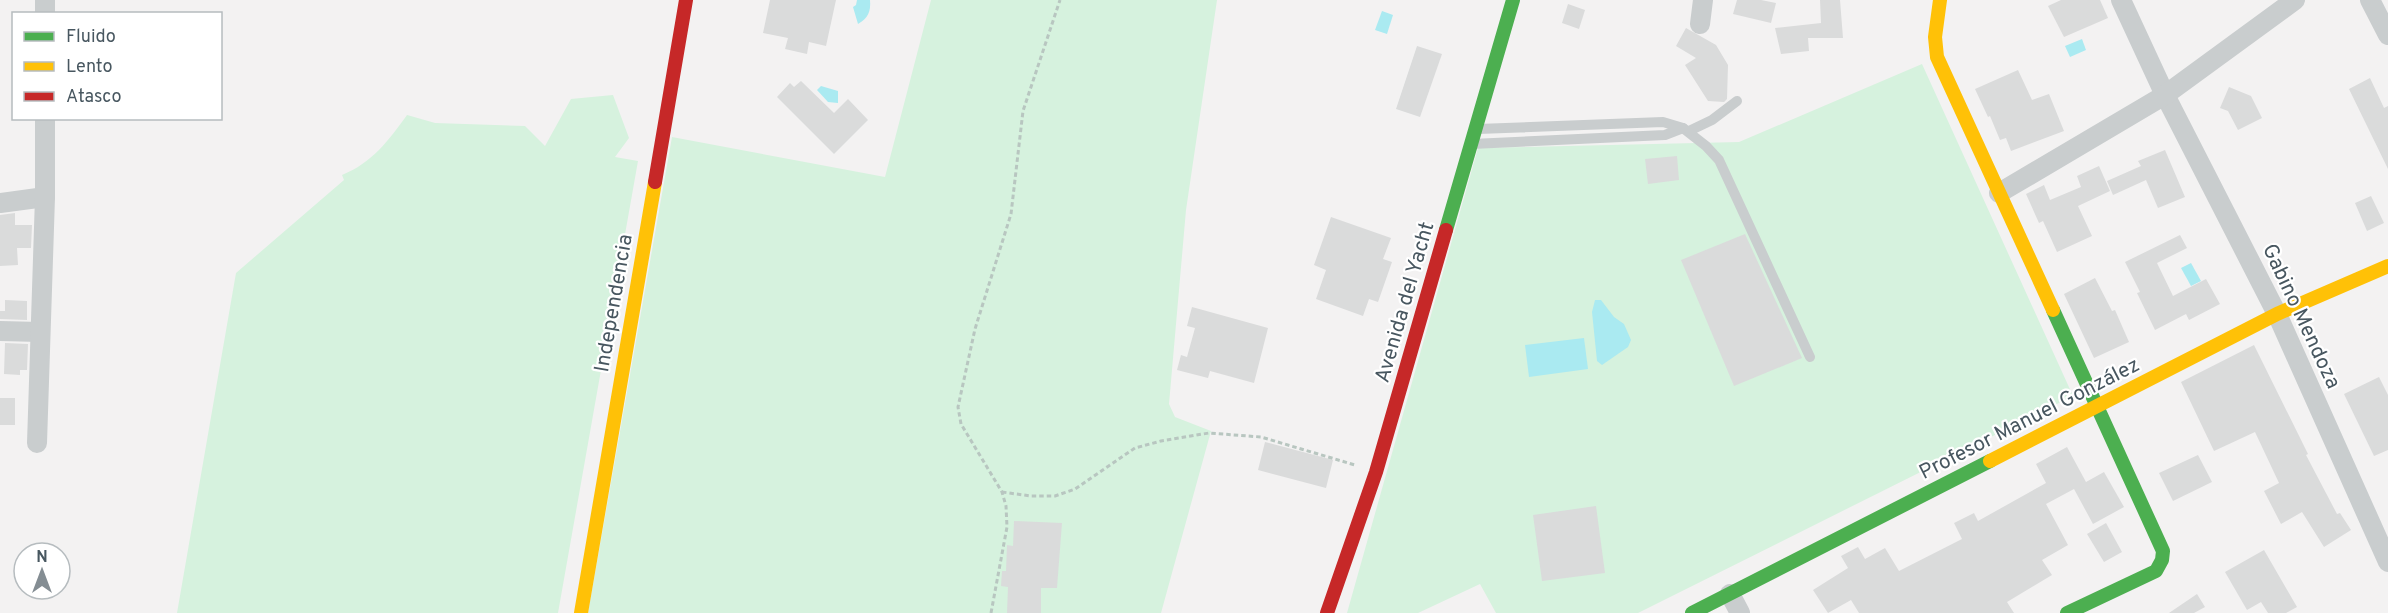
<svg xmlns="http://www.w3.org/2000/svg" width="2388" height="613" font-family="Overpass,sans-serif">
	<rect width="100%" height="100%" fill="#f3f2f2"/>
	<g fill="#d6f2de">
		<path d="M931,0H1217L1186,210L1169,404L1175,417L1211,431L1161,613H588L672,137L885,177Z"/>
		<path d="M1922,64L2073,396L1638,613H1496L1480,584L1418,613H1347L1478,148L1739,142Z"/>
		<path d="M613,95L629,138L615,157L638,161L558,613H177L236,273L344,180L342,175C372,163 389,140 407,115L435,123L525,126L545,146L571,99Z"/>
	</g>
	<g fill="#aaeaf1">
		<path d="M857,0H870C871,12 868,18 858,24L853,7L856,5Z"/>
		<path d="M1382,11L1393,15L1387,34L1375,30Z"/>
		<path d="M2082,39L2086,50L2070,57L2065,46Z"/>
		<path d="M821,86L838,91V103L828,102L817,90Z"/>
		<path d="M2191,263L2201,281L2191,286L2181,268Z"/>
		<path d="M1595,300H1601L1614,317L1624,324L1631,340L1628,347L1602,365L1597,361L1592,312Z"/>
		<path d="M1584,338L1588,369L1529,377L1525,345Z"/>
	</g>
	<g fill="#dadbdb">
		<path d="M770,0H836L826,46L809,42L807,54L785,49L788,38L763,33Z"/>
		<path d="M1737,0H1761L1776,3L1771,23L1733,14Z"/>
		<path d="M1820,0H1840L1843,38H1808L1809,51L1781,54L1775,28L1821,23Z"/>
		<path d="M2061,0H2100L2108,18L2064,37L2048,6Z"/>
		<path d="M1568,4L1585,10L1579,29L1562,23Z"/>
		<path d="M1686,28L1716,45L1728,65L1727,99L1724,102L1708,101L1685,65L1696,58L1676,46Z"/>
		<path d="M1417,46L1442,54L1420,117L1396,109Z"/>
		<path d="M2018,70L2032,100L2049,94L2064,131L2011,151L2006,138L2000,140L1990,116L1988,117L1975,89Z"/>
		<path d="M2370,78L2384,108L2388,106V169L2349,89Z"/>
		<path d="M801,81L834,113L848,99L868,120L834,154L777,97L790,83L794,87Z"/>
		<path d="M2229,87L2251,96L2262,118L2238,130L2228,111L2220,108Z"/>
		<path d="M2165,150L2185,197L2158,208L2146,180L2113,195L2107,181L2141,166L2138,161Z"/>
		<path d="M1677,156L1679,180L1648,184L1645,159Z"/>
		<path d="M2099,166L2110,191L2078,206L2092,236L2057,252L2043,221L2039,223L2026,194L2044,185L2050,200L2081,187L2077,176Z"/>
		<path d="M2371,196L2384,223L2367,231L2355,203Z"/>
		<path d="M15,213V225H32L31,248H17L18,265L0,266V215Z"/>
		<path d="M1331,217L1391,238L1383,259L1392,262L1378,302L1369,299L1363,316L1316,299L1326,270L1314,265Z"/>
		<path d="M1745,234L1802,358L1734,386L1681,260Z"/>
		<path d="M2180,235L2187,248L2157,263L2173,296L2206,279L2220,304L2189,320L2186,314L2155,330L2137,293L2140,292L2125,262Z"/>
		<path d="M2095,278L2112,311L2115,310L2129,342L2094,358L2064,294Z"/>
		<path d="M5,300L27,301V320L0,319V311H5Z"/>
		<path d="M1192,307L1268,328L1254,383L1210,371L1208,378L1177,370L1181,355L1187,357L1195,328L1187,326Z"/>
		<path d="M5,343L28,344L27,370H20V375L4,374Z"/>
		<path d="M2254,345L2308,454L2306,455L2337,514L2340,513L2351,530L2324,547L2302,512L2281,524L2264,491L2279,483L2255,432L2214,451L2181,382Z"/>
		<path d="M2379,377L2388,395V450L2374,456L2344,394Z"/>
		<rect x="0" y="398" width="15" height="27"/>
		<path d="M1265,442L1333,460L1326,488L1258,470Z"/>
		<path d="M2067,447L2086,482L2104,472L2124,507L2093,524L2074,489L2046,504L2068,545L2042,560L2052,575L2007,602L2014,613H1859L1851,600L1828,613L1813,590L1848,568L1841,556L1858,547L1865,559L1885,548L1899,571L1962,539L1954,523L1974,513L1978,521L2046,483L2036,464Z"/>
		<path d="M2198,455L2212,482L2173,501L2159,473Z"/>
		<path d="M1596,506L1605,573L1542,581L1533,515Z"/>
		<path d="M1014,521L1062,523L1057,588H1041V613H1007L1008,587L1001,586L1002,571H1006L1007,545L1013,546Z"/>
		<path d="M2106,523L2122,552L2104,562L2087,534Z"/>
		<path d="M2264,550L2297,607L2286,613H2268L2261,602L2247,610L2225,572Z"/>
		<path d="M2197,594L2205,607L2194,613H2169Z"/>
	</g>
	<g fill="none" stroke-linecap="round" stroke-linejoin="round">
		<g stroke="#b8c6c0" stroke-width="3" stroke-dasharray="4.5 3" stroke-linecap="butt">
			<path d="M1002,492L1031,496H1055L1075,489L1135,448L1161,441L1209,433L1261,437L1355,465"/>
			<path d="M991,613L1007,527L1006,506L1002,492L961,424L958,407L975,329L1011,214L1023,111L1060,0"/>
		</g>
		<g stroke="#c9cdce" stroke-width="10">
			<path d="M1683,128L1706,146L1719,160L1810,357"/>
			<path d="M1689,131L1712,120L1737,101"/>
			<path d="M1472,144L1665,135L1683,128L1663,122L1478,129"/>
		</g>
		<g stroke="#c9cdce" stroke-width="20">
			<path d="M2121,0L2165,95L2277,314L2388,562"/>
			<path d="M2370,0L2388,35"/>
			<path d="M45,14V0"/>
			<path d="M1700,24L1703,0"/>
			<path d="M1999,193L2165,95L2295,0"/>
			<path d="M0,203L45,197"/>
			<path d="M0,331L40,332"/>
			<path d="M37,443L45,197V118"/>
			<path d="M1730,594L1740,613"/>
		</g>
		<g stroke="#4caf50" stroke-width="14">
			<path d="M1446,230L1513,0"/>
			<path d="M2053,310L2163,551L2162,560L2156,571L2067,613"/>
			<path d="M1692,613L1990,461"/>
		</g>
		<g stroke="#ffc107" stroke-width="14">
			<path d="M1940,0L1935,37L1937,57L2053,310"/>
			<path d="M1990,461L2277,314L2388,266"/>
			<path d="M581,613L655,182"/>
		</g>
		<g stroke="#c62828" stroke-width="14">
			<path d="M655,182L686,0"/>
			<path d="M1327,613L1376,472L1446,230"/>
		</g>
	</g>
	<g text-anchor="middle" stroke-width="4.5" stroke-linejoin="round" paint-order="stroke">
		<g font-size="21" fill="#485760" stroke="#fff">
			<text transform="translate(1404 302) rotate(-74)" y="7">Avenida del Yacht</text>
			<text transform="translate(613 303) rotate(-80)" y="7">Independencia</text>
			<text transform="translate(2302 316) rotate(65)" y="7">Gabino Mendoza</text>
			<text transform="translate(2029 418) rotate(-27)" y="7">Profesor Manuel González</text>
		</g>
	</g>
	<rect x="12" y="12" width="210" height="108" fill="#ffffff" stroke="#b6bcbf" stroke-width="1.5"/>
	<rect x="24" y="32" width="30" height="9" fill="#4caf50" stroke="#b6bcbf" stroke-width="1.5"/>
	<text x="66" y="42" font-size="18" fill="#485760">Fluido</text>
	<rect x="24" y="62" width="30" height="9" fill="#ffc107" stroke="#b6bcbf" stroke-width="1.5"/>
	<text x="66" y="72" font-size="18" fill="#485760">Lento</text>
	<rect x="24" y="92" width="30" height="9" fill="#c62828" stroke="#b6bcbf" stroke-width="1.5"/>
	<text x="66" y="102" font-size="18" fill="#485760">Atasco</text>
	<g transform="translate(42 571)"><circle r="28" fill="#ffffff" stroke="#b6bcbf" stroke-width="1.5"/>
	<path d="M0-4.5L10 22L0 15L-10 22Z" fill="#848d93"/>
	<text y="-9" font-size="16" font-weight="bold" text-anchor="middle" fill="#485760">N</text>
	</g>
</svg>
